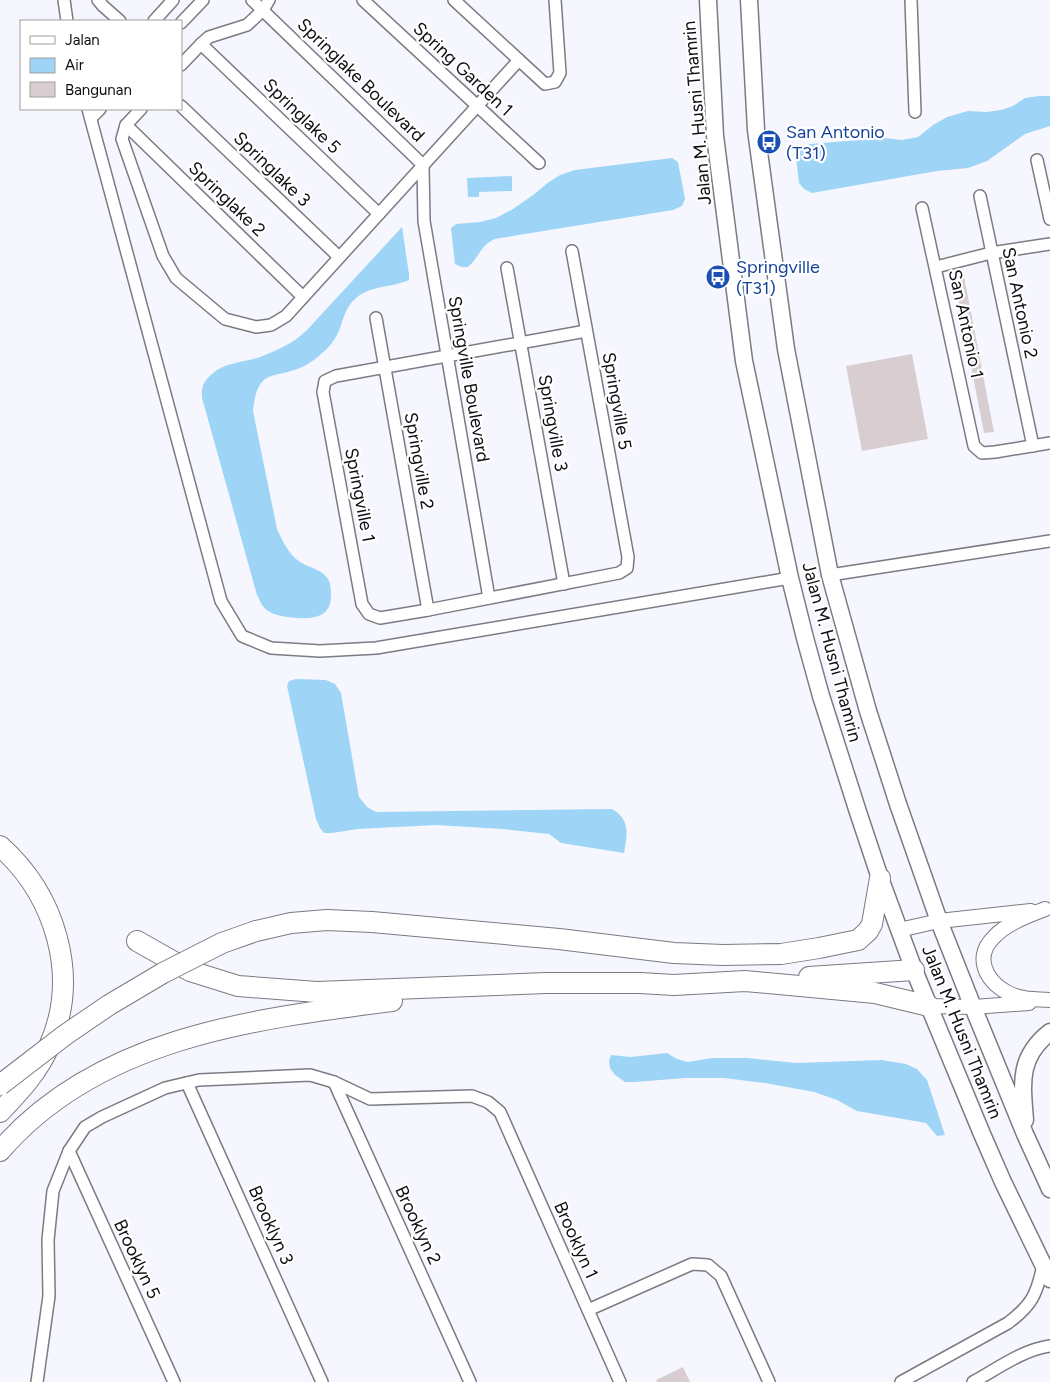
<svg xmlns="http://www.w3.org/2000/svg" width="1050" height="1382" font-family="Figtree,sans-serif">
	<rect width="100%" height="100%" fill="#f6f7fe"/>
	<g fill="#9ed5f7">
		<path d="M1039,96H1050V126L1025,134L987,161L968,168L937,171L812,193L804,189L799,183L796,157L800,149L810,144L884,138L902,140L918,137L933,125L947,117L968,111L986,112L1001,110L1013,106L1025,98Z"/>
		<path d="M672,158L678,162L685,199L682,206L673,210L507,237C502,238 495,238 491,241C481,246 474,265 467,267C463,268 459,266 455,264L451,228L456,224L480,222L496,218L513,209L533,195L549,182L560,175L575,170Z"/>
		<path d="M512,176V191L479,192V197H468L467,178Z"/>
		<path d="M402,227L409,274V280C391,288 370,285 355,299C345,307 343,322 338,333C334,341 328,349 321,354C313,362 302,368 291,371C283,374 273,374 265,379C256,386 254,401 253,411L277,529C282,540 287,550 295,558C305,568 324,568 329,581C331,586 331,592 331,597C330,617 314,619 297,618C285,617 270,616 262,605C260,602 259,598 257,595L202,398C201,386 204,381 212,374C225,362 243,363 260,357C270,353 282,348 292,342C297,339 302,334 307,330Z"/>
		<path d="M296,679L326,680L335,684L341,693L359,797L367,807L376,812L612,809C631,820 627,835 624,853L561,843L549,834L502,829L436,825L358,829L332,833H324L320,828L316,819L287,686L289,681Z"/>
		<path d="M667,1053L677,1059L688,1062L712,1058H747L796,1063L881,1060L906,1064L917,1069L927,1080L945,1135L937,1136L926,1123L857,1111L837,1100L814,1092L765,1083L724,1078H685L635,1082H625L615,1075L610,1068L609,1061L611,1055L630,1057Z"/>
	</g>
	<g fill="#d8ced2">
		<path d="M963,271L994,432L984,433L953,273Z"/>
		<path d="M912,354L928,439L862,451L846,366Z"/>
		<path d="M683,1367L690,1382H657L656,1380Z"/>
	</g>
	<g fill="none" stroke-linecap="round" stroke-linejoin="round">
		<defs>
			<g id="minor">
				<path d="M64,0L67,21"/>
				<path d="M98,0L103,6L120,21"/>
				<path d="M252,0L423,165L424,221L489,598"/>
				<path d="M363,0L539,163"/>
				<path d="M454,0L519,60"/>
				<path d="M911,0L915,112"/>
				<path d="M154,21L173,0"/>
				<path d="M181,23L203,0"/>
				<path d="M201,44L379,214"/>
				<path d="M181,65L201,44L209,37L247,25L263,10L269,0"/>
				<path d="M181,106L339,257"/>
				<path d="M88,109L221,601L242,636L271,648L320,651L376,648L790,578"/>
				<path d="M141,109L126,125L122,139L163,256L176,278L225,319L256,327L271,325L286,316L519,60L545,84L555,82L560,73L555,0"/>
				<path d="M91,118L100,109"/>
				<path d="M126,125L303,297"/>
				<path d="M1037,160L1050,219"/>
				<path d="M980,196L1033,446"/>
				<path d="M922,208L974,446L982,453L995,452L1050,443"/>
				<path d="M572,251L628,557L627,568L619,573L428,610L380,618L369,614L362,604L323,392L325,381L336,376L586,331"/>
				<path d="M936,267L991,253L1050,244"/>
				<path d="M507,268L564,584"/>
				<path d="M376,318L428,610"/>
				<path d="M830,575L1050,541"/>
				<path d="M334,1082L470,1382"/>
				<path d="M187,1083L322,1382"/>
				<path d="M69,1151L174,1382"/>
				<path d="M588,1310L692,1264L708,1265L721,1276L769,1382"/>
				<path d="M37,1382L49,1296L48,1240L53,1191L69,1151L85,1127L102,1117L165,1088L199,1080L310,1075L334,1082L370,1099L472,1096L488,1102L500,1112L620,1382"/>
				<path d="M901,1382L1008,1323C1032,1305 1037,1294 1043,1265"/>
				<path d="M973,1382C997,1369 1022,1350 1050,1346"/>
			</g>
			<g id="tertiary">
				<path d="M1045,909C1028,916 1007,923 994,937C970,960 991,990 1019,997C1029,1000 1040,999 1050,1000"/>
				<path d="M899,930L939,921L1031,911"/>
				<path d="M929,1006L973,1007L1029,1003"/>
			</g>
			<g id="secondary">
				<path d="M708,0L715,136L744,361L790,578L805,638L821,696L858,812L880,878L914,970L982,1134L1003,1182L1050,1279"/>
				<path d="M749,0L756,130L786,349L830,575L868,711L898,804L939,921L973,1007L1025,1134L1050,1189"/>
				<path d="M1025,1120C1022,1083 1018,1057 1050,1032"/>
			</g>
			<g id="motorway">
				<path d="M0,846C55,895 80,975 50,1044C39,1071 20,1091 0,1112"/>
				<path d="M256,931L291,923L327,920L372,922L559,939L674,953L723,955L781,954L819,948L858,940L868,931L872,924L880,878"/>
				<path d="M137,941L190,971L238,986L317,992L546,983H640L674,985L745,981L875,993L929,1006"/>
				<path d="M809,977L914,970"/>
				<path d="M0,1151C97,1038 253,1019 392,1001"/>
			</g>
		</defs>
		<use href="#minor" stroke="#7a7b83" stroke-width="14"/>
		<use href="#tertiary" stroke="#7a7b83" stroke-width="16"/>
		<use href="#secondary" stroke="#7a7b83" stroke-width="19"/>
		<use href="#motorway" stroke="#7a7b83" stroke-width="22"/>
		<use href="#minor" stroke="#fff" stroke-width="11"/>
		<use href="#tertiary" stroke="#fff" stroke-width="14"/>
		<use href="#secondary" stroke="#fff" stroke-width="16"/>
		<use href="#motorway" stroke="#fff" stroke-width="20"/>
		<defs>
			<path id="motorway-bridge" d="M0,1085L65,1035L109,1005L163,973L222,943L256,931"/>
		</defs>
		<use href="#motorway-bridge" stroke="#7a7b83" stroke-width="22" stroke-linecap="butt"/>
		<use href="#motorway-bridge" stroke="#fff" stroke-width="20"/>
	</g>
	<defs>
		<symbol id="bus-disc" viewBox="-11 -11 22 22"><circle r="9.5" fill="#1a4fb4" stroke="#fff"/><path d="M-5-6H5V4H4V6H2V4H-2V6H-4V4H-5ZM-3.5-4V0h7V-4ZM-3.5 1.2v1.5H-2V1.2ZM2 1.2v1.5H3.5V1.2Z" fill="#fff"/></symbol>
	</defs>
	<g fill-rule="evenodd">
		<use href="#bus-disc" x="755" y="128" width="28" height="28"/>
		<use href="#bus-disc" x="704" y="263" width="28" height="28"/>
	</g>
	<g text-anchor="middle" stroke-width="4.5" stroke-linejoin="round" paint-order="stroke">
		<g font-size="18" fill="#0e0e11" stroke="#fff">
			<text transform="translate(463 69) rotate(43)" y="6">Spring Garden 1</text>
			<text transform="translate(361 80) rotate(44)" y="6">Springlake Boulevard</text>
			<text transform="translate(697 113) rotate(-95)" y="6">Jalan M. Husni Thamrin</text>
			<text transform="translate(302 116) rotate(44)" y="6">Springlake 5</text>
			<text transform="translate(272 169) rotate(44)" y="6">Springlake 3</text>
			<text transform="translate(227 199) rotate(44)" y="6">Springlake 2</text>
			<text transform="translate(1020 303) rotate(78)" y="6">San Antonio 2</text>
			<text transform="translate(966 324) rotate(78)" y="6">San Antonio 1</text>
			<text transform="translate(469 379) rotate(80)" y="6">Springville Boulevard</text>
			<text transform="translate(617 401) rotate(80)" y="6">Springville 5</text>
			<text transform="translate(553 423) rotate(80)" y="6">Springville 3</text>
			<text transform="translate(419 461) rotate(80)" y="6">Springville 2</text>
			<text transform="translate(360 495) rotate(79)" y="6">Springville 1</text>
			<text transform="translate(832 652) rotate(75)" y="6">Jalan M. Husni Thamrin</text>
			<text transform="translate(962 1032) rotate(68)" y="6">Jalan M. Husni Thamrin</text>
			<text transform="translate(271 1225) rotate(66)" y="6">Brooklyn 3</text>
			<text transform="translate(418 1225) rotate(65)" y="6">Brooklyn 2</text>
			<text transform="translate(576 1240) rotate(66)" y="6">Brooklyn 1</text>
			<text transform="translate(137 1259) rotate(65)" y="6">Brooklyn 5</text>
		</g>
		<g font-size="18" fill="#164399" stroke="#fff" text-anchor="start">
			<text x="786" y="138">San Antonio<tspan x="786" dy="21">(T31)</tspan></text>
			<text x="736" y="273">Springville<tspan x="736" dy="21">(T31)</tspan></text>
		</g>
	</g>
	<rect x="20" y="20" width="162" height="90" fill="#ffffff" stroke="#9f9fa0"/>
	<rect x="30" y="36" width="25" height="8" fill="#ffffff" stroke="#9f9fa0"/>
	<text x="65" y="45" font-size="15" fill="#0e0e11">Jalan</text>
	<rect x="30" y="58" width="25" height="15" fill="#9ed5f7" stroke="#9f9fa0"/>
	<text x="65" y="70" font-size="15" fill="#0e0e11">Air</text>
	<rect x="30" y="82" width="25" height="15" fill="#d8ced2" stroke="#9f9fa0"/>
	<text x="65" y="95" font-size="15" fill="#0e0e11">Bangunan</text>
</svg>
